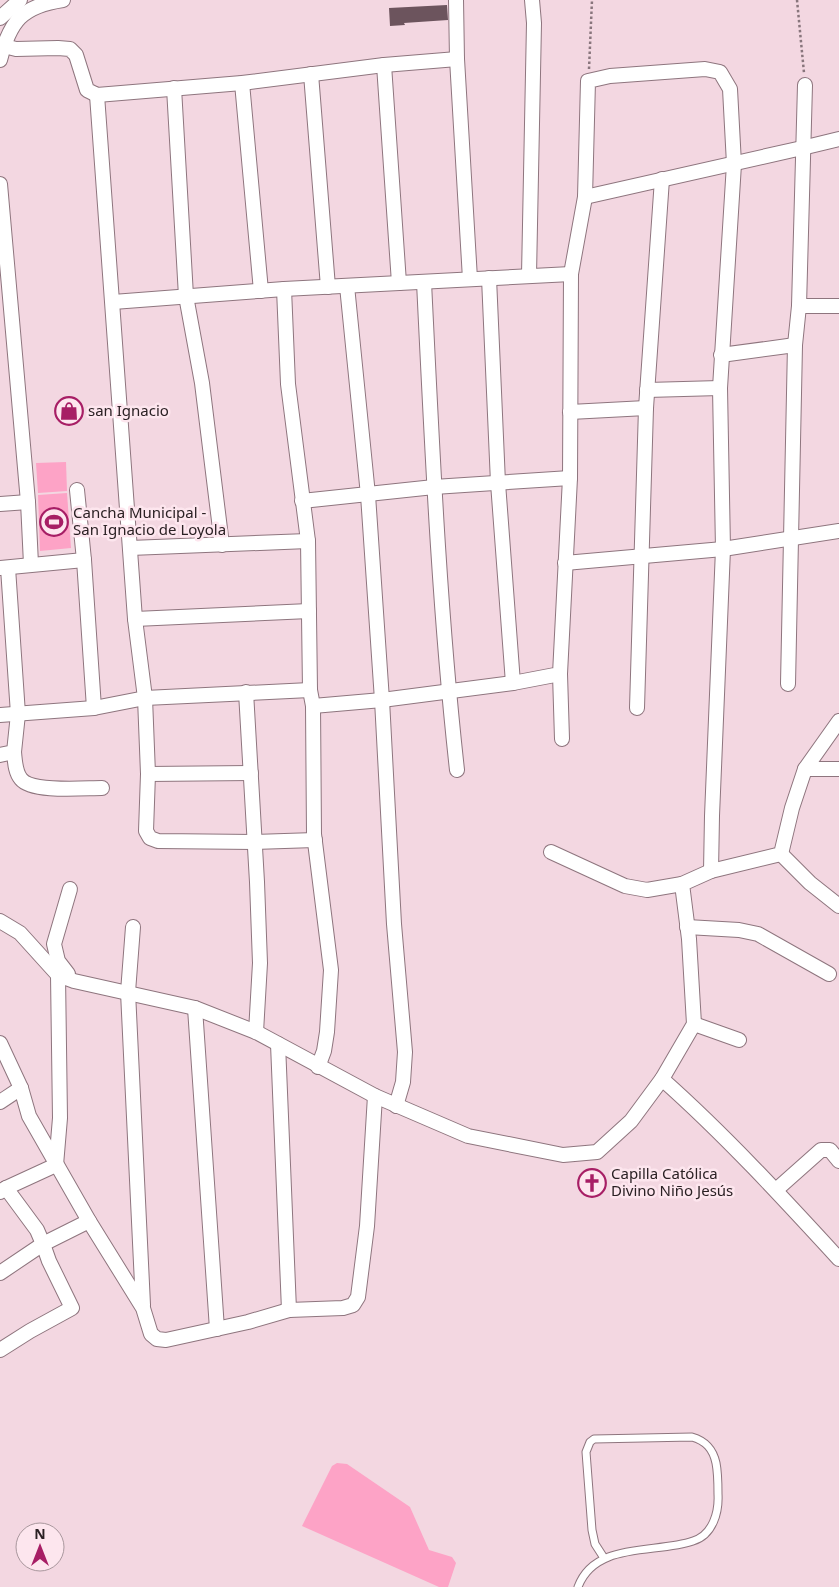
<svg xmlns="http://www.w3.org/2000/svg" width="839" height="1587" font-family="'Noto Sans',sans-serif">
	<rect width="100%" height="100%" fill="#f3d7e1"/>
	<g fill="#fda3c6">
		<path d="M66,462L67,491L38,493L36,463Z"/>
		<path d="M67,493L71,548L40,551L38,495Z"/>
		<path d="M337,1463L347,1464L410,1507L429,1550L452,1557L456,1563L448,1587H439L302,1526L332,1466Z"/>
	</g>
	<path fill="#6c545d" d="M447,5L448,20L404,23L405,25L390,26L389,8Z"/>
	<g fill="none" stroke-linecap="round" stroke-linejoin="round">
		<defs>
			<path id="lane" d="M578,1587C595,1541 656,1554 693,1541C713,1535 719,1512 718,1494C718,1483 718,1473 716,1463C713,1449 706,1441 692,1437L594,1439L590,1442L586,1452L592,1530L595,1544L604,1558"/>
			<g id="street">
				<path d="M456,0L457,59L470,279"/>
				<path d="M0,18L20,0"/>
				<path d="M4,46L16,49L58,48L70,49L76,55L87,90L97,95L242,83L384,65L457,59"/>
				<path d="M0,60C10,21 22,6 63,0"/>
				<path d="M384,65L399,283"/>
				<path d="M311,74L328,287"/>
				<path d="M242,83L261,291"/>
				<path d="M174,88L186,296L202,383L222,545"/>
				<path d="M97,95L135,619L145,698L148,774L146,831L150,838L158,841L254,842L315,840"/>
				<path d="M0,184L28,502L31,564"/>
				<path d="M585,197L802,148L839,139"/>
				<path d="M529,275L534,23L532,0"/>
				<path d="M489,278L498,483L513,683"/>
				<path d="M424,282C432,445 439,608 457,770"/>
				<path d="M347,286L368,495L382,700L394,924L405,1052L403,1082L396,1106"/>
				<path d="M284,289L288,384L308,541L310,690L313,706L314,834L331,970L327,1032L324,1051L318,1067"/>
				<path d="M113,302L284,289L571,274"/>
				<path d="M799,306H839"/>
				<path d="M721,355L795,345"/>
				<path d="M647,390L720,388"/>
				<path d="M570,412L646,408"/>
				<path d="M77,490L84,560L94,708"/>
				<path d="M302,501L434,487L570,478"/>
				<path d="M0,504L28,502"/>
				<path d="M130,548L308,541"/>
				<path d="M565,563L723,549L839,531"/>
				<path d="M0,568L84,560"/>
				<path d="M135,619L309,611"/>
				<path d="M560,674L562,739"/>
				<path d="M788,684L795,345L799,306L805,85"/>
				<path d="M246,692L257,882L260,963L256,1032"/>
				<path d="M313,706L382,700L513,683L560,674L570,478L571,274L585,197L588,81L610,76L705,69L720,72L730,89L734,164L720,388L723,549L712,816L711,871"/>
				<path d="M637,708L646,408L662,179"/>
				<path d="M0,715L94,708L145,698L310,690"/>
				<path d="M14,752C15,761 15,772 21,779C32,793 84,788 102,788"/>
				<path d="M0,755L14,752L18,714L8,568"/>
				<path d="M805,769H839"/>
				<path d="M148,774L251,773"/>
				<path d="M551,852L625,886L647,890L682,884"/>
				<path d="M781,854L810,883L839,906"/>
				<path d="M0,921L20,933L58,975L74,981L195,1008L256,1032L375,1096L468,1136L563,1155L597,1152L631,1121L662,1079L694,1024L689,939L682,884L711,871L781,854L792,808L805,769L839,721"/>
				<path d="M133,927L128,992L143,1305"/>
				<path d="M687,927L739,930L758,934L829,974"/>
				<path d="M68,974L58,961L54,944L70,889"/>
				<path d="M195,1008L217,1329"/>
				<path d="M694,1024L739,1040"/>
				<path d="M0,1043L21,1088L29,1116L89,1221L143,1308L151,1334L157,1339L166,1340L248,1322L289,1310L343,1308L353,1305L358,1297L367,1226L375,1096"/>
				<path d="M278,1044L289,1310"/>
				<path d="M662,1079C725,1135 782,1197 839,1259"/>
				<path d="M0,1102L21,1088"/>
				<path d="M56,1165L60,1118L58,975"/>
				<path d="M6,1188L56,1165"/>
				<path d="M776,1190L821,1150H830L839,1161"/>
				<path d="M0,1192L6,1188L37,1230L43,1244L49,1261L72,1308L30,1331L0,1350"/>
				<path d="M0,1273L43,1244L89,1221"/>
			</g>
		</defs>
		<use href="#lane" stroke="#8e757e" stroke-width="9"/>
		<use href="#street" stroke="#8e757e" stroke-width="16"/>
		<g stroke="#88757c" stroke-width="2.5" stroke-dasharray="2.5 2.5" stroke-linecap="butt">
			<path d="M797,0L804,73"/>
			<path d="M589,69L592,0"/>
		</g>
		<use href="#lane" stroke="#fff" stroke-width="7"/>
		<use href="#street" stroke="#fff" stroke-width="14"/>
	</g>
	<defs>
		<symbol id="shop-ring" viewBox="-11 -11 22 22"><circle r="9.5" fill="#fde6ee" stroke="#a71e65" stroke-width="1.5"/><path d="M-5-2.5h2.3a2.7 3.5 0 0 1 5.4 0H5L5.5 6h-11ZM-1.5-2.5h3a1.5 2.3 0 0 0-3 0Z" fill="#a71e65"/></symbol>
		<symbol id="stadium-ring" viewBox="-11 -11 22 22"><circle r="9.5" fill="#fde6ee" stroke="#a71e65" stroke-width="1.5"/><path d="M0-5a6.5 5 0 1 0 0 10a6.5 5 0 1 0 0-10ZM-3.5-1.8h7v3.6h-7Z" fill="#a71e65"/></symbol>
		<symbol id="church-ring" viewBox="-11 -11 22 22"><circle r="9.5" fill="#fde6ee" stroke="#a71e65" stroke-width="1.5"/><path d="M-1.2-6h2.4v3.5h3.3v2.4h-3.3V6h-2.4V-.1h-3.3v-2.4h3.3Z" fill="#a71e65"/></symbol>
	</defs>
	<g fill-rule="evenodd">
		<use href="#shop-ring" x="53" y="395" width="32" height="32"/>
		<use href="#stadium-ring" x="38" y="506" width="32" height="32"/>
		<use href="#church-ring" x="576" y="1167" width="32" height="32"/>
	</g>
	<g text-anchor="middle" stroke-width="5" stroke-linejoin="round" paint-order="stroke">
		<g font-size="15" fill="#2b2124" stroke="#fde6ee" text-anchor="start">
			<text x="88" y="416">san Ignacio</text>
			<text x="73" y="518">Cancha Municipal -<tspan x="73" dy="17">San Ignacio de Loyola</tspan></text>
			<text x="611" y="1179">Capilla Católica<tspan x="611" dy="17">Divino Niño Jesús</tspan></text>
		</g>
	</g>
	<g transform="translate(40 1547)"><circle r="24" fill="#fde6ee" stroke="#a9979d"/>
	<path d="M0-4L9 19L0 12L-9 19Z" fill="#a71e65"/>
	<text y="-8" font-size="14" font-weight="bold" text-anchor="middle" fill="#2b2124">N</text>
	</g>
</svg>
